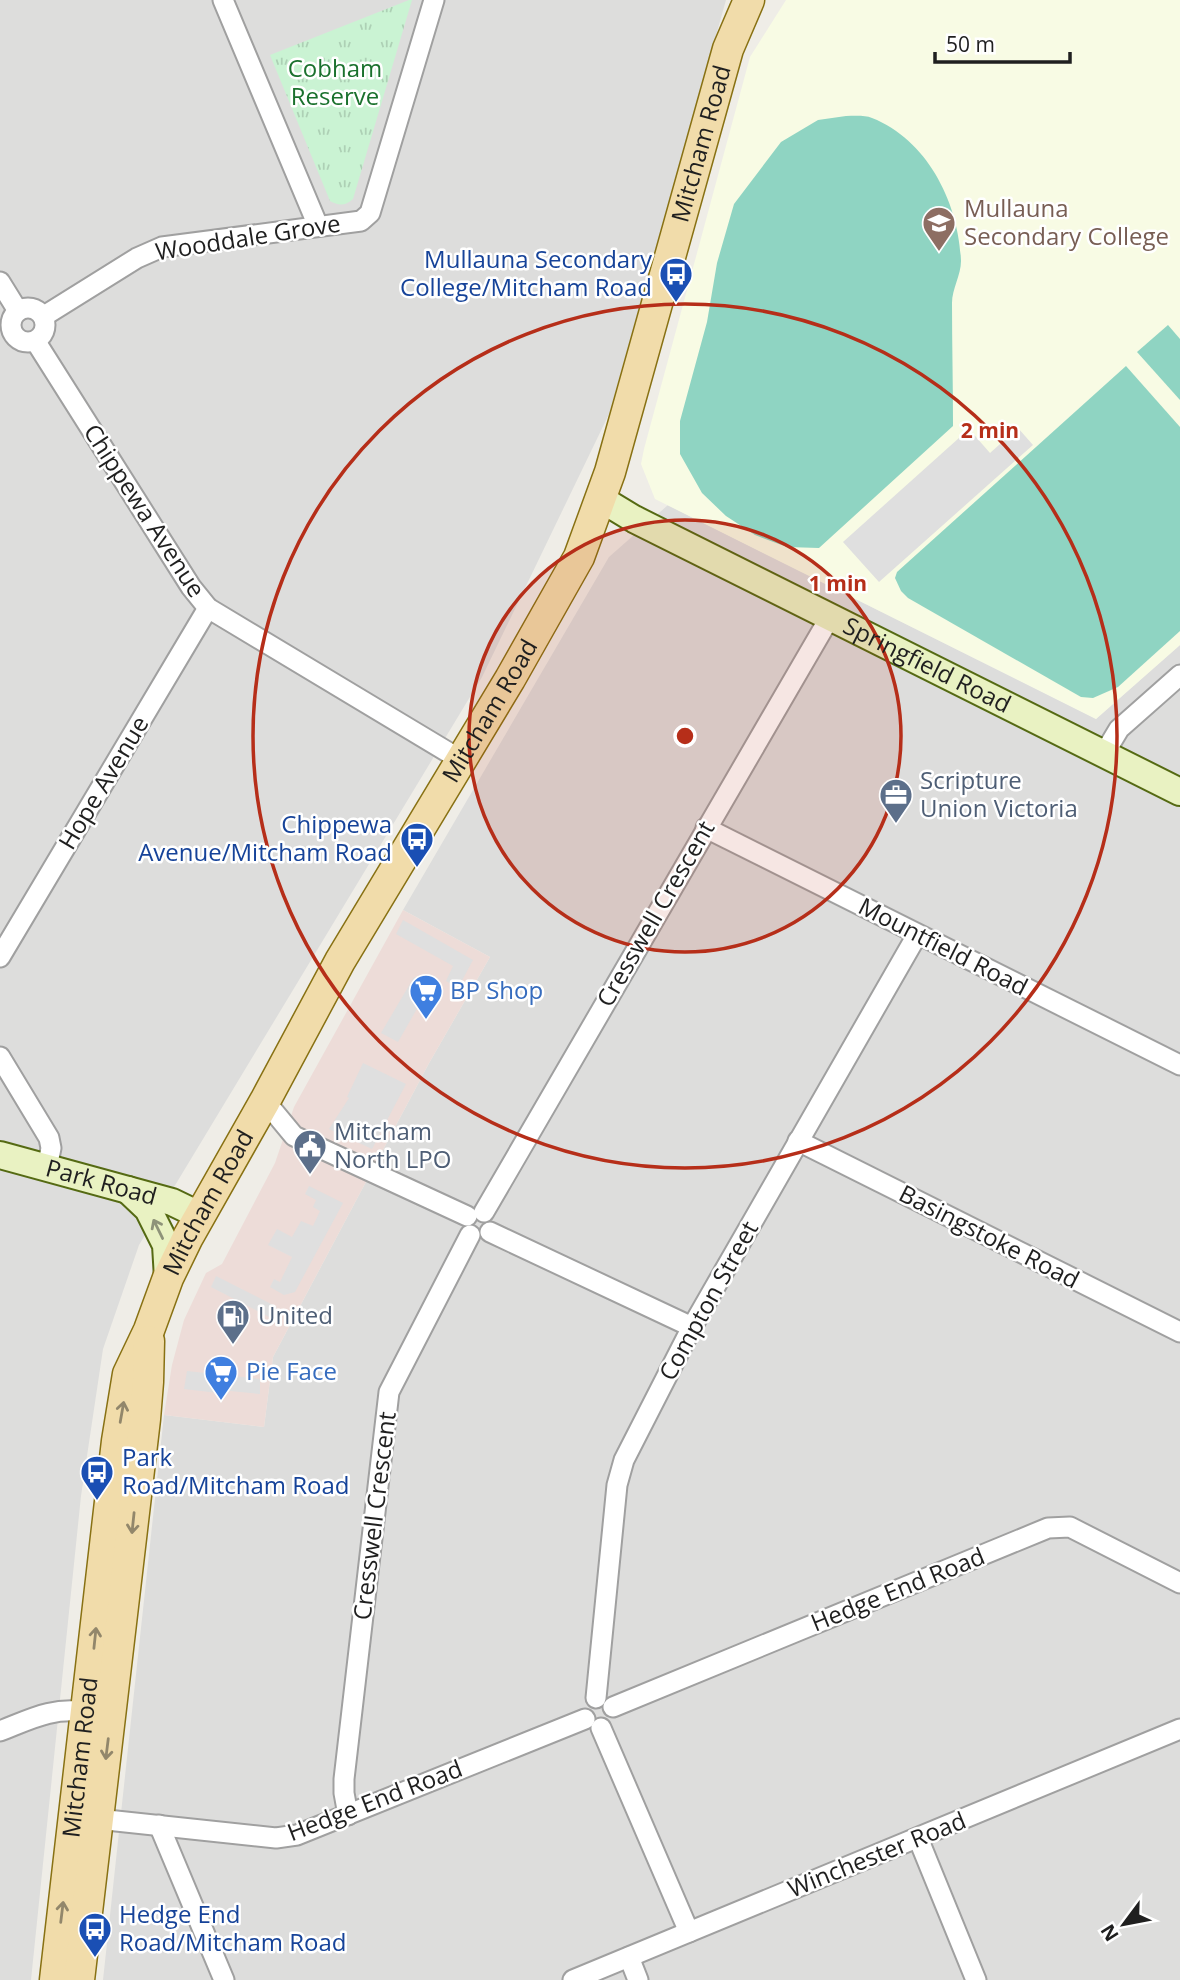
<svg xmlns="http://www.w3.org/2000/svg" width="1180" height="1980" font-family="'Open Sans',sans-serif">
	<defs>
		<pattern id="park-tufts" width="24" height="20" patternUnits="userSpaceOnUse" patternTransform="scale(1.75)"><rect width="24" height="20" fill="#caf3d3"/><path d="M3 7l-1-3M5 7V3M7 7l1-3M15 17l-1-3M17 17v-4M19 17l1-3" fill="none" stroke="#add0b5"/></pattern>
	</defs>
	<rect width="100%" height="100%" fill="#efede7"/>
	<g fill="#dddddc">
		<path d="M0,0H726L609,414L482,677L139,1245L103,1349L81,1496L31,1980H0Z"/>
		<path d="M668,505L1096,719L1180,645V1980H103L164,1415L264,1427L273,1357L428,1065L490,957L403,910L609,557Z"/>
	</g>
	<path fill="#eddcd8" d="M403,910L490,957L428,1065L273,1357L264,1427L164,1415L172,1365L184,1320L206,1273L222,1264L275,1163L294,1107Z"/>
	<path fill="#f8fbe4" d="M786,0H1180V645L1096,719L655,499L641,464L644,449L750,57Z"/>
	<path fill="url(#park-tufts)" d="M409,0H412L353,199C345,206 339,206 330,201L270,55Z"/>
	<g fill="#8fd4c2">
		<path d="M846,116C854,116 865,115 872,118C928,140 959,204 961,261C961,275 952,289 952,303C952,344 953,385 953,426L819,548L787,547L755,535L726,516L702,493L680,454V421L707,322L717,263L734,204L781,142L818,120Z"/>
		<path d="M1168,325L1180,339V400L1137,352Z"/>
		<path d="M1126,366L1180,427V631L1118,687L1093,698L1081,697L908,598L901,591L895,578L897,572Z"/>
	</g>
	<g fill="#dfdfdf">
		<path d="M1018,428L1033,445L879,582L843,542L969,429L990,453Z"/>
		<path d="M403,920L473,960L458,988L446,981L453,966L396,934Z"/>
		<path d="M414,977L430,986L398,1042L381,1033Z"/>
		<path d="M363,1063L406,1084L372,1149L329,1129L349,1098L347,1097Z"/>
		<path d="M309,1186L343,1203L295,1292L284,1295L270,1287L274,1279L280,1282L292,1257L268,1245L277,1229L292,1237L301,1221L313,1226L320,1211L313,1207L316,1200L305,1194Z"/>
		<path d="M216,1276L277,1307L271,1318L211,1287Z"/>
		<path d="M187,1371L260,1379V1394L230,1391L227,1394L184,1389Z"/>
	</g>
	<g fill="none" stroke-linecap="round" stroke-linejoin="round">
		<defs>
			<g id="street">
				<path d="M223,0L318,226"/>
				<path d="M0,282L18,311"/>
				<circle cx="28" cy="325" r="17"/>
				<path d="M44,316L137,258L162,247L361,221L370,213L434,0"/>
				<path d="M36,342L191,587L208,608L461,760"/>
				<path d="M1104,754L1119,729L1180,675"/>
				<path d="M706,828L1180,1065"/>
				<path d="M0,957L208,608"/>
				<path d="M0,1057L49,1138L51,1148L47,1168"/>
				<path d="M265,1101L294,1136L467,1216"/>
				<path d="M798,1141L1180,1332"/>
				<path d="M484,1212L830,617"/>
				<path d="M490,1232L692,1327"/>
				<path d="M596,1698L617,1485L624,1460L692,1327L917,935"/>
				<path d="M613,1707L1048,1528L1070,1527L1180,1583"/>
				<path d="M601,1728L689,1932"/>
				<path d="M0,1731C31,1719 52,1707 86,1712"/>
				<path d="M348,1815L344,1793V1779L389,1392L470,1235"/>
				<path d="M88,1818L276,1838L297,1835L585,1719"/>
				<path d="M159,1825L224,1980"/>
				<path d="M918,1838L976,1980"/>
				<path d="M629,1957L638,1980"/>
				<path d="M573,1980L1180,1729"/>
			</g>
			<g id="secondary">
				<path id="s1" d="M601,499L634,519L1180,792"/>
				<path id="s2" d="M0,1155L172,1202L201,1216"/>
				<path d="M128,1190L148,1209L166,1245L168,1278"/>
			</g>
			<g id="primary">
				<path id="s3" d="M55,1980L117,1441L128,1374L149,1330L168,1278L188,1237L265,1101L340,961L510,679L579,557L610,472L728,49L749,0"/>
				<path d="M79,1980L145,1419L148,1382L149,1341"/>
			</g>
		</defs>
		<use href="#street" stroke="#a0a0a0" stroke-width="23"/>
		<use href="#secondary" stroke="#556a13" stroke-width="30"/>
		<use href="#primary" stroke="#887113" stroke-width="33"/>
		<use href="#street" stroke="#fff" stroke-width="19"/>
		<use href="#secondary" stroke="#e9f2c2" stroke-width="26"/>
		<use href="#primary" stroke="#f1dcaa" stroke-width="30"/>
	</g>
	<defs><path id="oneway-shaft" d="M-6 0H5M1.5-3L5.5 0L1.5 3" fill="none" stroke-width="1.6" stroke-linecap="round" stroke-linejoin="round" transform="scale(1.75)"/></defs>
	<use stroke="#8e9379" href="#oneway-shaft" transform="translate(158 1229) rotate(-116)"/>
	<g stroke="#92876b">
		<use href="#oneway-shaft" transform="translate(122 1412) rotate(-80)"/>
		<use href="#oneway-shaft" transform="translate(133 1523) rotate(96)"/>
		<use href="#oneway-shaft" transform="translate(95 1638) rotate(-84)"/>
		<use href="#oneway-shaft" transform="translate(107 1749) rotate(97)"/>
		<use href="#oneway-shaft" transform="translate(62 1912) rotate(-83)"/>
	</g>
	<circle cx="685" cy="736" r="216" fill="#b62e19" fill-opacity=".12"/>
	<g fill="none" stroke="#b62e19" stroke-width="3.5">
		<circle cx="685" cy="736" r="216"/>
		<circle cx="685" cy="736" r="432"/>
	</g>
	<defs>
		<symbol id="school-pin" viewBox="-11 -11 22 30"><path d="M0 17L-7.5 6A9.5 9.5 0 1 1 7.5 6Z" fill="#8d6e63" stroke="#fff"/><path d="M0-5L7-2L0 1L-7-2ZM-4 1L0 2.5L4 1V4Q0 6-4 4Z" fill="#fff"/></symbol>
		<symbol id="bus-pin" viewBox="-11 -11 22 30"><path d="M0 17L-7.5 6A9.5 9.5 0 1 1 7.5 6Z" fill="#1a4fb4" stroke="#fff"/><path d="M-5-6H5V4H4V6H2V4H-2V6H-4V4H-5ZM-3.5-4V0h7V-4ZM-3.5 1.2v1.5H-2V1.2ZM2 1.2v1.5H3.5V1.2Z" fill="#fff"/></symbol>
		<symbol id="office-pin" viewBox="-11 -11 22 30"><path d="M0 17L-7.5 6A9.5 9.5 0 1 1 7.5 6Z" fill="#5c6f8a" stroke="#fff"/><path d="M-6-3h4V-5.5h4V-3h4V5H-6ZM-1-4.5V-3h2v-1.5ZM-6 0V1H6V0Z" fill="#fff"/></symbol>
		<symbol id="supermarket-pin" viewBox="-11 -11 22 30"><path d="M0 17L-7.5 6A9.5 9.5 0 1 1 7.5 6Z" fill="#3f7fe0" stroke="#fff"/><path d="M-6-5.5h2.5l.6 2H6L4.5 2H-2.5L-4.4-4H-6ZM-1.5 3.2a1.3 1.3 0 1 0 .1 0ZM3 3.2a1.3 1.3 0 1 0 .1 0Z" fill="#fff"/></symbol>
		<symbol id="civic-pin" viewBox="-11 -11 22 30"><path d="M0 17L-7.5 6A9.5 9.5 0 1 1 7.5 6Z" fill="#5c6f8a" stroke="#fff"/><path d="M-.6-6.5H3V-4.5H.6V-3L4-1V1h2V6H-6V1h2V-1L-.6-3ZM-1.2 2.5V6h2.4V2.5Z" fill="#fff"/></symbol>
		<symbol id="fuel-pin" viewBox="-11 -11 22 30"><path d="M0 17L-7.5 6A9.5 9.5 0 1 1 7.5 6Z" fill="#5c6f8a" stroke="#fff"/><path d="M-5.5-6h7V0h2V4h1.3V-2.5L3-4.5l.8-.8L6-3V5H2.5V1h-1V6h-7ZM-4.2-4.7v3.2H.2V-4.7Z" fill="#fff"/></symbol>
	</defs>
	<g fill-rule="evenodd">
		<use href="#school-pin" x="920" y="204" width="38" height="52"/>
		<use href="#bus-pin" x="657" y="255" width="38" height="52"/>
		<use href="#office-pin" x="877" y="776" width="38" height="52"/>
		<use href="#bus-pin" x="398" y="820" width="38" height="52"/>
		<use href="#supermarket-pin" x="407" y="972" width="38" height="52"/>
		<use href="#civic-pin" x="291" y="1127" width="38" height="52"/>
		<use href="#fuel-pin" x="214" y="1297" width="38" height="52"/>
		<use href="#supermarket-pin" x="202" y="1353" width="38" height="52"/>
		<use href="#bus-pin" x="78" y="1453" width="38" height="52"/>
		<use href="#bus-pin" x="76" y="1910" width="38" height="52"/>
	</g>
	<g text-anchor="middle" stroke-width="5" stroke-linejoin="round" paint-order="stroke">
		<g font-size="24" fill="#1a712d" stroke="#fff">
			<text x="335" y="77">Cobham<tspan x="335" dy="28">Reserve</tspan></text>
		</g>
		<g font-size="24" fill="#1f1f1f" stroke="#fff">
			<text dy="8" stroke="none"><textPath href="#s3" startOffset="1976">Mitcham Road</textPath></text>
			<text transform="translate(248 238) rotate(-9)" y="8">Wooddale Grove</text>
			<text transform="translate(144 511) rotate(57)" y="8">Chippewa Avenue</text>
			<text dy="8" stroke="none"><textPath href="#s1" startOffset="366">Springfield Road</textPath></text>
			<text dy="8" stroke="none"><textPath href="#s3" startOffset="1367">Mitcham Road</textPath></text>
			<text transform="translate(104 783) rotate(-59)" y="8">Hope Avenue</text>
			<text transform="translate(656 914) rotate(-60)" y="8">Cresswell Crescent</text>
			<text transform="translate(943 947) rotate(27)" y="8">Mountfield Road</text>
			<text dy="8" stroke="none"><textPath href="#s2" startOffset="105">Park Road</textPath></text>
			<text dy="8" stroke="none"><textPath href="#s3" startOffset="800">Mitcham Road</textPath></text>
			<text transform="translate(989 1237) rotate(27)" y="8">Basingstoke Road</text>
			<text transform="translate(709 1301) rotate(-61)" y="8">Compton Street</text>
			<text transform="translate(375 1516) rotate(-83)" y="8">Cresswell Crescent</text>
			<text transform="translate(898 1590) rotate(-22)" y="8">Hedge End Road</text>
			<text dy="8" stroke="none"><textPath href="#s3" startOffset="224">Mitcham Road</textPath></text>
			<text transform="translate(375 1801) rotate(-21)" y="8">Hedge End Road</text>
			<text transform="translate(877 1855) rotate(-22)" y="8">Winchester Road</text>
		</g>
		<g font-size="24" fill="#785e54" stroke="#fff" text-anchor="start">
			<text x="964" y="217">Mullauna<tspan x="964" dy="28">Secondary College</tspan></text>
		</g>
		<g font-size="24" fill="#164399" stroke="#fff" text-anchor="end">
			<text x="652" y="268">Mullauna Secondary<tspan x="652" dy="28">College/Mitcham Road</tspan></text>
			<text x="392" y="833">Chippewa<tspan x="392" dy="28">Avenue/Mitcham Road</tspan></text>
			<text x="122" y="1466" text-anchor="start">Park<tspan x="122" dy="28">Road/Mitcham Road</tspan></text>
			<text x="119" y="1923" text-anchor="start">Hedge End<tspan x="119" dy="28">Road/Mitcham Road</tspan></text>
		</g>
		<g font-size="24" fill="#4e5e75" stroke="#fff" text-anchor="start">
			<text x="920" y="789">Scripture<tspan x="920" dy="28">Union Victoria</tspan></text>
			<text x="334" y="1140">Mitcham<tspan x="334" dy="28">North LPO</tspan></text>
			<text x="258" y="1324">United</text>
		</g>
		<g font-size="24" fill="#366cbe" stroke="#fff" text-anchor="start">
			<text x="450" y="999">BP Shop</text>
			<text x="246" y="1380">Pie Face</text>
		</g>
	</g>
	<circle cx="685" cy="736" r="10" fill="#b62e19" stroke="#fff" stroke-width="3.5"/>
	<g font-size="21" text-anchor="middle" font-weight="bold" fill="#b62e19" stroke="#fff" stroke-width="5" stroke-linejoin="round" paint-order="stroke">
		<text x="990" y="438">2 min</text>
		<text x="838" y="591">1 min</text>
	</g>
	<g transform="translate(1124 1924) rotate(238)" stroke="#ffffff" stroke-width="5" paint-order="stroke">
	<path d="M0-5L12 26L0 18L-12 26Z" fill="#1f1f1f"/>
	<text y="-10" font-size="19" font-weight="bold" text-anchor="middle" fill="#1f1f1f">N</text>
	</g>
	<path d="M935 52v10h135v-10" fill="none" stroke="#1f1f1f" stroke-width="3.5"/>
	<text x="946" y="52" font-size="21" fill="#1f1f1f" stroke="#ffffff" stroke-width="5" paint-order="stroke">50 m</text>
</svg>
